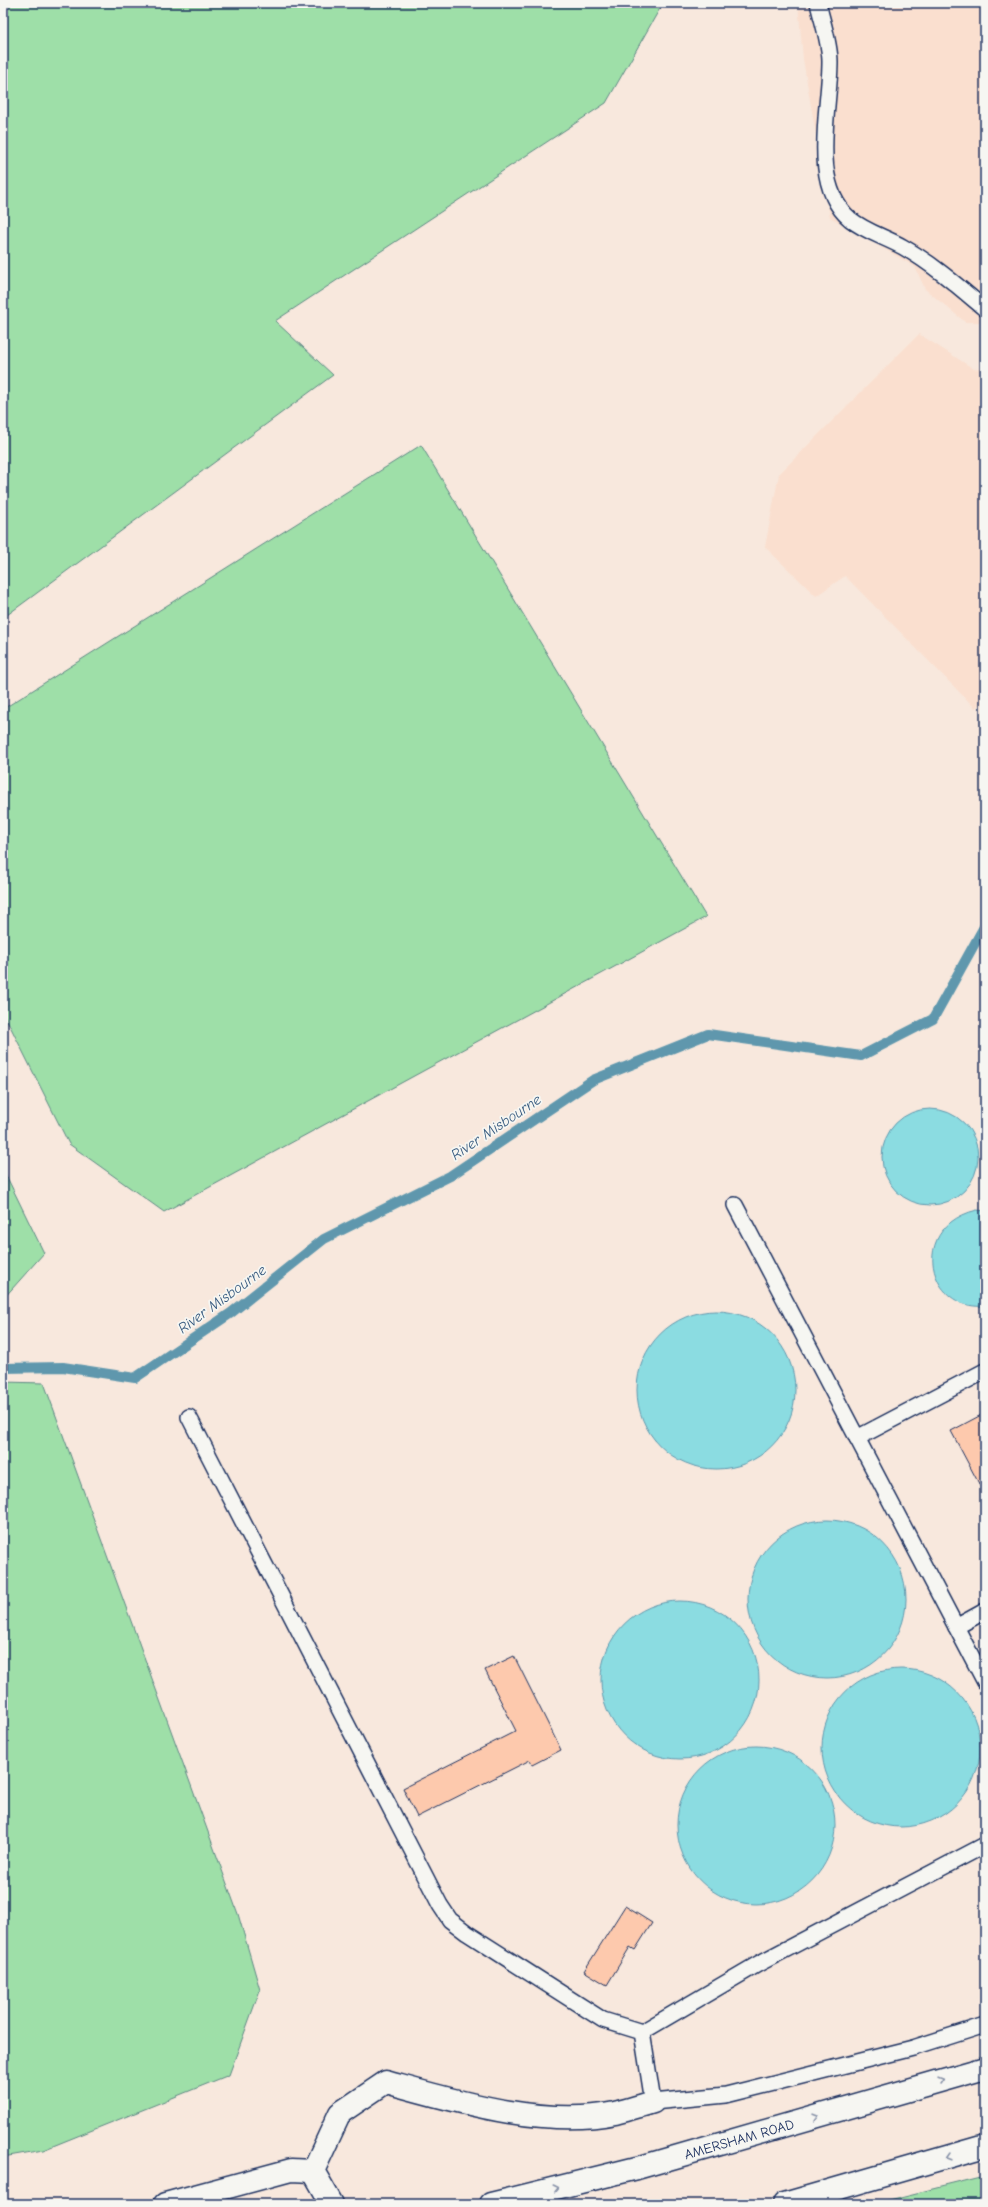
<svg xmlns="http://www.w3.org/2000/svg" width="988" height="2207" font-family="'Comic Neue',sans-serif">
	<rect width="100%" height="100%" fill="#f8e8dd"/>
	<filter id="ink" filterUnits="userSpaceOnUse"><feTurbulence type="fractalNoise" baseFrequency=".025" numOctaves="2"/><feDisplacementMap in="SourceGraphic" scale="8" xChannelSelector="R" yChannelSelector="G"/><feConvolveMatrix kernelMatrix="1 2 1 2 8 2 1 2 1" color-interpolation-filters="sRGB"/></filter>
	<g filter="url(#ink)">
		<g fill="#fadfcf">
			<path d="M798,3H985V324L983,322H965L925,289L915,267L830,217L803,59Z"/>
			<path d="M919,334L974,369L985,367V701L975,708L845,576L816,596L765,547L779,474Z"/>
		</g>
		<g fill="#9edfa8" stroke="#5c8783">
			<path d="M3,3H663L606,103L275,321L333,375L3,618Z"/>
			<path d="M421,445L706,917L164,1212L69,1144L3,1012V709Z"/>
			<path d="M3,1169L44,1253L3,1299Z"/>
			<path d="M3,1382L44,1383L238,1914L260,1990L229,2075L43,2150L3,2157Z"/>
			<path d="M985,2176V2204H872Z"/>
		</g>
		<g fill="#8bdce1" stroke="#5e97ad">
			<circle cx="930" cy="1157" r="48"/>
			<path d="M977,1210L985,1211V1306C928,1312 907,1227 977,1210Z"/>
			<circle cx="716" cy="1390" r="79"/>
			<circle cx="827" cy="1599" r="79"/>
			<circle cx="680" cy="1680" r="79"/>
			<circle cx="901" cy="1748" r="79"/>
			<circle cx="756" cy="1825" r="79"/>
		</g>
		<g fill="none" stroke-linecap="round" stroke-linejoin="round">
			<path stroke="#5e97ad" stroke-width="10" d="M3,1368L63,1367L135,1378L231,1313L324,1239L450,1176L593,1080L708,1034L861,1056L933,1019L985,925"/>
		</g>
		<g fill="#fdc9ad" stroke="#1b2f5e">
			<path d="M985,1413V1495L951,1431Z"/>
			<path d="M514,1656L561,1750L532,1765L530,1760L417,1817L403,1788L516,1731L485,1670Z"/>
			<path d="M625,1906L652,1923L635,1950L630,1947L607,1985L584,1971Z"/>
		</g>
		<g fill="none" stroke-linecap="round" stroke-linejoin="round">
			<defs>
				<g id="lane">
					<path d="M818,3C822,21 830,43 830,62C830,109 809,184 850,219C866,232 885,237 903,247C933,264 959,287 985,309"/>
					<path d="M735,1205L985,1682"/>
					<path d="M189,1417L440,1905L450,1920L467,1933L603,2020L642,2032L653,2102L726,2095L913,2048L985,2025"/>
					<path d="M857,1438L985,1371"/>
					<path d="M956,1627L985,1611"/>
					<path d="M642,2032L758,1964L985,1845"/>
				</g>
				<g id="street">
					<path d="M165,2204L291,2170L313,2171"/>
					<path d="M332,2204L313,2171L340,2113L386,2082C455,2101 543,2128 615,2113C627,2110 640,2106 653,2102"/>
				</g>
				<g id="highway">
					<path d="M491,2204L637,2168L985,2068"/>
					<path d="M784,2204L985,2146"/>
				</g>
			</defs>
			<use href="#lane" stroke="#1b2f5e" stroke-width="18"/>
			<use href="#street" stroke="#1b2f5e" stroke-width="25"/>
			<use href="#highway" stroke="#1b2f5e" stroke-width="25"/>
			<use href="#lane" stroke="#f6f6f2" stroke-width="15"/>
			<use href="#street" stroke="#f6f6f2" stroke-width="22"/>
			<use href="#highway" stroke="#f6f6f2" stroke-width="22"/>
		</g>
		<defs><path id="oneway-chevron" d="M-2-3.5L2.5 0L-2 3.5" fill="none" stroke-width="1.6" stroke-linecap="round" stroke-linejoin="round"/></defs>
		<g stroke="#8892a8">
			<use href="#oneway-chevron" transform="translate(941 2081) rotate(-16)"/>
			<use href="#oneway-chevron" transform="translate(816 2117) rotate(-16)"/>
			<use href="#oneway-chevron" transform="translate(948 2157) rotate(164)"/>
			<use href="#oneway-chevron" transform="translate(556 2188) rotate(-14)"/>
		</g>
	</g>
	<g text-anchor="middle" stroke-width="3.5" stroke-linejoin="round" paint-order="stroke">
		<g font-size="14" fill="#1b2f5e" stroke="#f6f6f2">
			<text transform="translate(739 2139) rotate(-16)" y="5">AMERSHAM ROAD</text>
		</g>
		<g font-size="15" font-style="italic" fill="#375a7f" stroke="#f6f6f2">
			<text transform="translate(496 1127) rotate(-34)" y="5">River Misbourne</text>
			<text transform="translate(222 1299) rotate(-36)" y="5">River Misbourne</text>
		</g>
	</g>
	<rect width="988" height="2207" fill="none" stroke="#f6f6f2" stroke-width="16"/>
	<rect x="8" y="8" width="972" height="2191" fill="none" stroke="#1b2f5e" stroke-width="1.5" filter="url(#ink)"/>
</svg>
